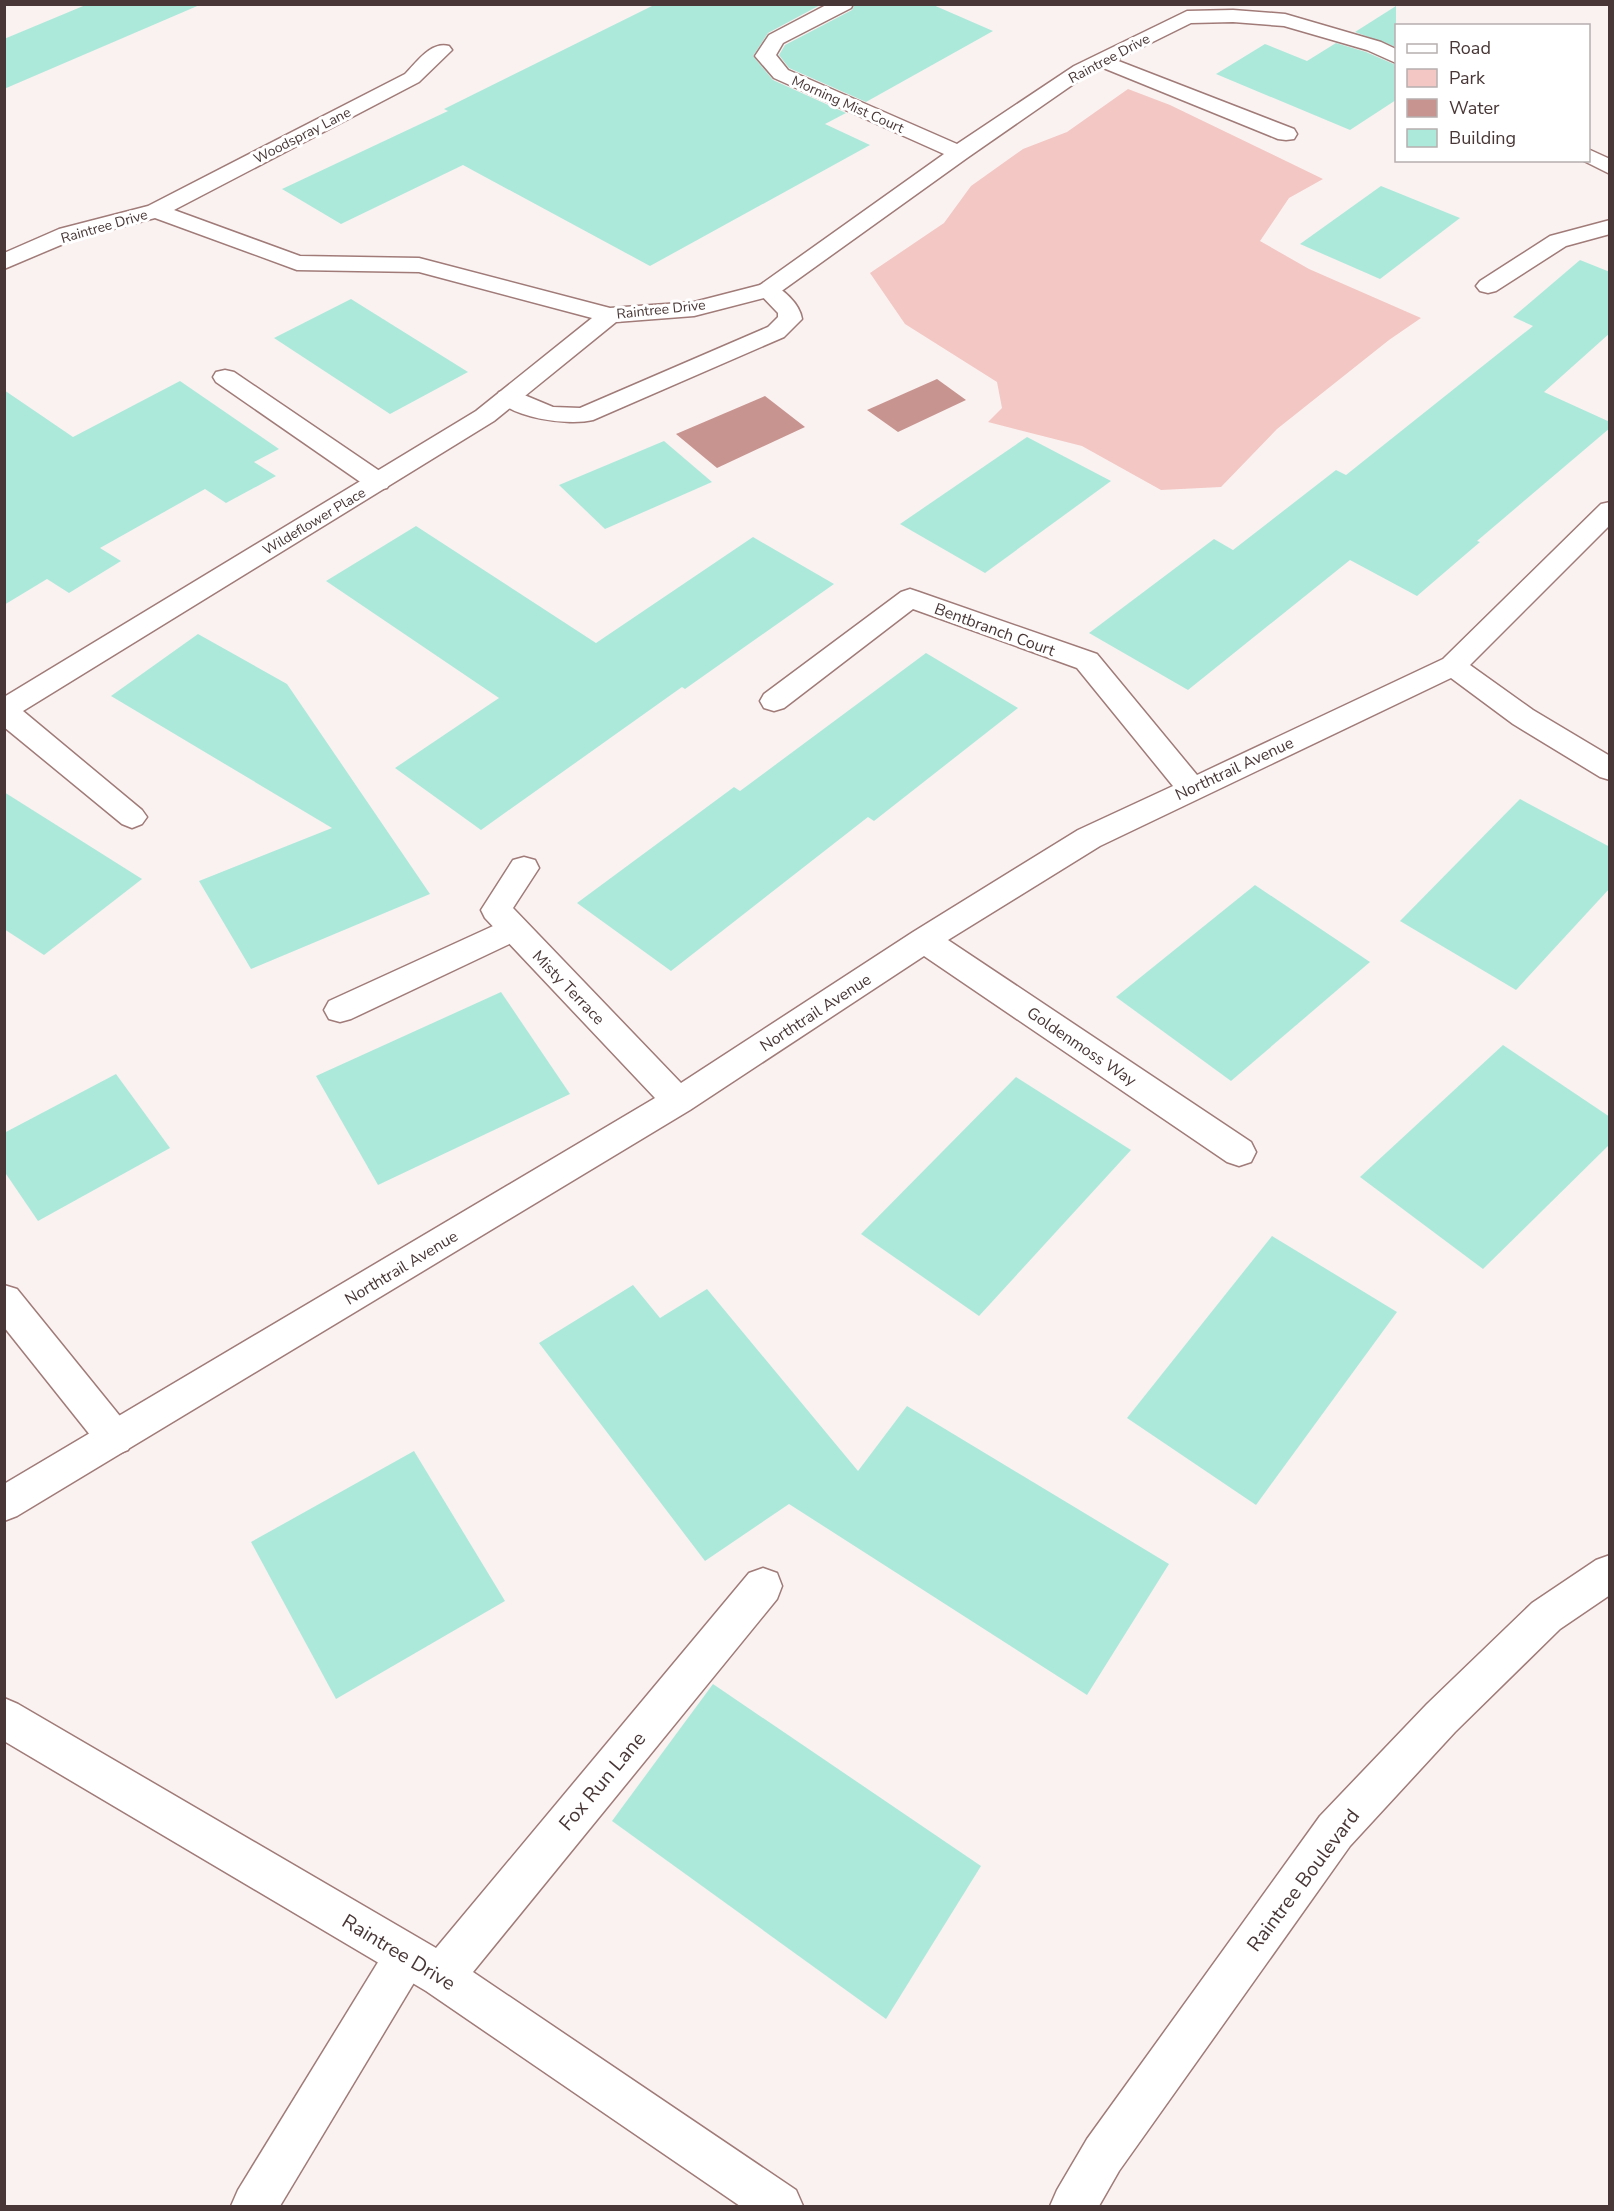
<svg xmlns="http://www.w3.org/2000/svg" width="1614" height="2211" font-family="'Nunito Sans',sans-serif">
	<rect width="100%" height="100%" fill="#faf2f1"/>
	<path fill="#f3c7c3" d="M1128,89L1170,105L1323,179L1289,198L1260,241L1309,269L1421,318L1389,340L1277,429L1221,487L1161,490L1082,446L988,422L1002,408L997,382L905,324L870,273L944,223L971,186L1023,149L1067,132Z"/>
	<g fill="#c89490">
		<path d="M937,379L966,400L898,432L867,410Z"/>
		<path d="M765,396L805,427L717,468L676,434Z"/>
	</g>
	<g fill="#ade9db">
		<path d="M88,4H202L4,89V39Z"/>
		<path d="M656,4H822L768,33L753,56L773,80L846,113L825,124L870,145L650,266L463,165L341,224L282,189L448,111L444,109Z"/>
		<path d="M855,4H931L993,31L866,102L789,68L779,55L785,45L852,10Z"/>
		<path d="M1396,6V47L1355,32Z"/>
		<path d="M1336,43L1366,52L1396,65V100L1350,130L1216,74L1265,44L1307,61Z"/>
		<path d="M1381,186L1460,218L1380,279L1300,244Z"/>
		<path d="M1580,260L1610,272V333L1544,392L1610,422V428L1477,541L1480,542L1417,596L1350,560L1188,690L1089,633L1214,539L1233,550L1336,470L1346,475L1533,326L1513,317Z"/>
		<path d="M351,299L468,372L390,414L274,338Z"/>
		<path d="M180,381L279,449L254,462L276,476L226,503L205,489L100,548L121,561L69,593L47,579L4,605V390L73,437Z"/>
		<path d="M1027,437L1111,481L985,573L900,524Z"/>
		<path d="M664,441L712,482L605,529L559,485Z"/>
		<path d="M416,526L596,643L753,537L834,584L685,689L682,687L481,830L395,768L499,698L326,581Z"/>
		<path d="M198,634L287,684L430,894L251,969L199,881L332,828L111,696Z"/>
		<path d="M926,653L1018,708L874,821L868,817L671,971L577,903L734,787L740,791Z"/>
		<path d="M4,792L142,879L44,955L4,929Z"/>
		<path d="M1520,799L1610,847V888L1516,990L1400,921Z"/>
		<path d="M1255,885L1370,962L1231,1081L1116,997Z"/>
		<path d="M501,992L570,1094L378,1185L316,1076Z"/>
		<path d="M1503,1045L1610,1117V1144L1483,1269L1360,1177Z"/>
		<path d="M116,1074L170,1148L38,1221L4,1171V1133Z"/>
		<path d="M1016,1077L1131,1150L979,1316L861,1234Z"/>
		<path d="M1272,1236L1397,1312L1256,1505L1127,1418Z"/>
		<path d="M633,1285L660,1318L707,1289L858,1471L907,1406L1169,1564L1087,1695L789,1504L705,1561L539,1343Z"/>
		<path d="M414,1451L505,1601L336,1699L251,1542Z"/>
		<path d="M713,1684L981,1866L886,2019L612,1821Z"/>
	</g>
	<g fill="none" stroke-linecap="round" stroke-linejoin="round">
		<defs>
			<g id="lane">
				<path d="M1103,55L1294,129L1297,134L1294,139L1286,140L1278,139L1096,65L1093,61L1096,57Z"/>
				<path d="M1610,220V234L1566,246L1496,291L1488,293L1480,291L1476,286L1480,281L1550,236Z"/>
				<path d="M768,283C782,287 800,304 802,319L784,337L593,420C569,426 510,418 496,397L499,392L508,390L517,392L553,407L580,408L768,327L778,317V313L756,290L760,285Z"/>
				<path d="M225,370L234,372L387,476L391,482L387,488L378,490L369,488L216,382L213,377L216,372Z"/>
				<path d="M513,917L524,921L528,929L524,937L351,1019L340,1022L329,1019L324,1010L329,1001Z"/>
				<path d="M4,1285L17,1289L128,1426L134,1438L128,1450L115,1455L102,1450L4,1327Z"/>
				<path d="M406,1934L421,1941L428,1956L421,1971L280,2206H231L238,2190L391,1941Z"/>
			</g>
			<g id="street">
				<path d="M828,4H853L851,8L783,43L776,55L788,70L957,144L1074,66L1187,11L1233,10L1285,14L1381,42L1396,49V63L1367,50L1284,26L1233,22L1191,23L1088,74L967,158L776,295L694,316L616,322L494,421L23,711L142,810L147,817L142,824L132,828L122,824L4,727V697L476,411L592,318L419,272L297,270L155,218L75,239L4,269V253L59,229L148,206L405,74C417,62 431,41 449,46L452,50L419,82L174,210L300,256L419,258L610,308L694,302L760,285L944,154L774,78L755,56L769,35Z"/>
				<path d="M1588,149L1610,159V174L1582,160H1588Z"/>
				<path d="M1610,502V525L1470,665L1533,710L1610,756V780L1600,777L1513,724L1451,678L1100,846L948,940L1251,1142L1256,1152L1251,1162L1239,1166L1227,1162L924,956L690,1110L17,1516L4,1521V1484L655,1098L485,918L481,910L513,860L524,857L535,860L539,868L513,908L681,1083L913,932L1078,830L1173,786L1077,668L913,609L784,708L774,711L764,708L760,701L764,694L901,592L910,589L919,592L1097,654L1197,775L1443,659L1601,504Z"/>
				<path d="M763,1568L777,1573L782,1586L777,1599L473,1972L796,2190L803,2206H740L426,1991L4,1741V1698L18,1704L436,1948L749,1573Z"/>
			</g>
			<path id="secondary" d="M1610,1555V1595L1560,1629L1455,1732L1350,1846L1119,2171L1099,2206H1050L1057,2190L1087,2139L1320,1816L1427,1704L1532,1603L1596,1560Z"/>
		</defs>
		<use href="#lane" stroke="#a07b78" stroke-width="3"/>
		<use href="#street" stroke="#a07b78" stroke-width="3"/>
		<use href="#secondary" stroke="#a07b78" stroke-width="3"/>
		<use href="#lane" fill="#fff" fill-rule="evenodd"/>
		<use href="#street" fill="#fff" fill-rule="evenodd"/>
		<use href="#secondary" fill="#fff" fill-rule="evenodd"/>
	</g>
	<g text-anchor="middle" stroke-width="6" stroke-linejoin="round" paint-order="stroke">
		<g font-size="14" fill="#483736" stroke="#fff">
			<text transform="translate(1109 58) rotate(-28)" y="5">Raintree Drive</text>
			<text transform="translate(848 104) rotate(24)" y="5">Morning Mist Court</text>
			<text transform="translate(302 135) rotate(-27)" y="5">Woodspray Lane</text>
			<text transform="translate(104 226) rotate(-16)" y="5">Raintree Drive</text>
			<text transform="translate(661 309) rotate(-6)" y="5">Raintree Drive</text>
			<text transform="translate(314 521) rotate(-31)" y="5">Wildeflower Place</text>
		</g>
		<g font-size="16" fill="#483736" stroke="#fff">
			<text transform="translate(995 629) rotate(20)" y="6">Bentbranch Court</text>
			<text transform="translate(1234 768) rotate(-25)" y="6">Northtrail Avenue</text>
			<text transform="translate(569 987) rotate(46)" y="6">Misty Terrace</text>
			<text transform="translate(815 1012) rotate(-33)" y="6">Northtrail Avenue</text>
			<text transform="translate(1082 1046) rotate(34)" y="6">Goldenmoss Way</text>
			<text transform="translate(401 1267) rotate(-31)" y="6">Northtrail Avenue</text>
		</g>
		<g font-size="20" fill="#483736" stroke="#fff">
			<text transform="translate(602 1781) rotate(-50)" y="7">Fox Run Lane</text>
			<text transform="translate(1303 1880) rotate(-53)" y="7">Raintree Boulevard</text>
			<text transform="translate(399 1952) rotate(31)" y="7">Raintree Drive</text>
		</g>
	</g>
	<rect width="1614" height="2211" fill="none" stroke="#483736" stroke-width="12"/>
	<rect x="1395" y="24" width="195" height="138" fill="#ffffff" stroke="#b6afaf" stroke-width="1.5"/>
	<rect x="1407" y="44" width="30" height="9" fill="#ffffff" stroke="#b6afaf" stroke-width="1.5"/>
	<text x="1449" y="54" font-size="18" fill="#483736">Road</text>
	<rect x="1407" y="69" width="30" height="18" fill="#f3c7c3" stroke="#b6afaf" stroke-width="1.5"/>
	<text x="1449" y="84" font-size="18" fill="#483736">Park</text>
	<rect x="1407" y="99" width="30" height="18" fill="#c89490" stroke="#b6afaf" stroke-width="1.5"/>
	<text x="1449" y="114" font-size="18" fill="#483736">Water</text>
	<rect x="1407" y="129" width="30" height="18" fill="#ade9db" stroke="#b6afaf" stroke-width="1.5"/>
	<text x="1449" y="144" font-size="18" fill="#483736">Building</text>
</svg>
